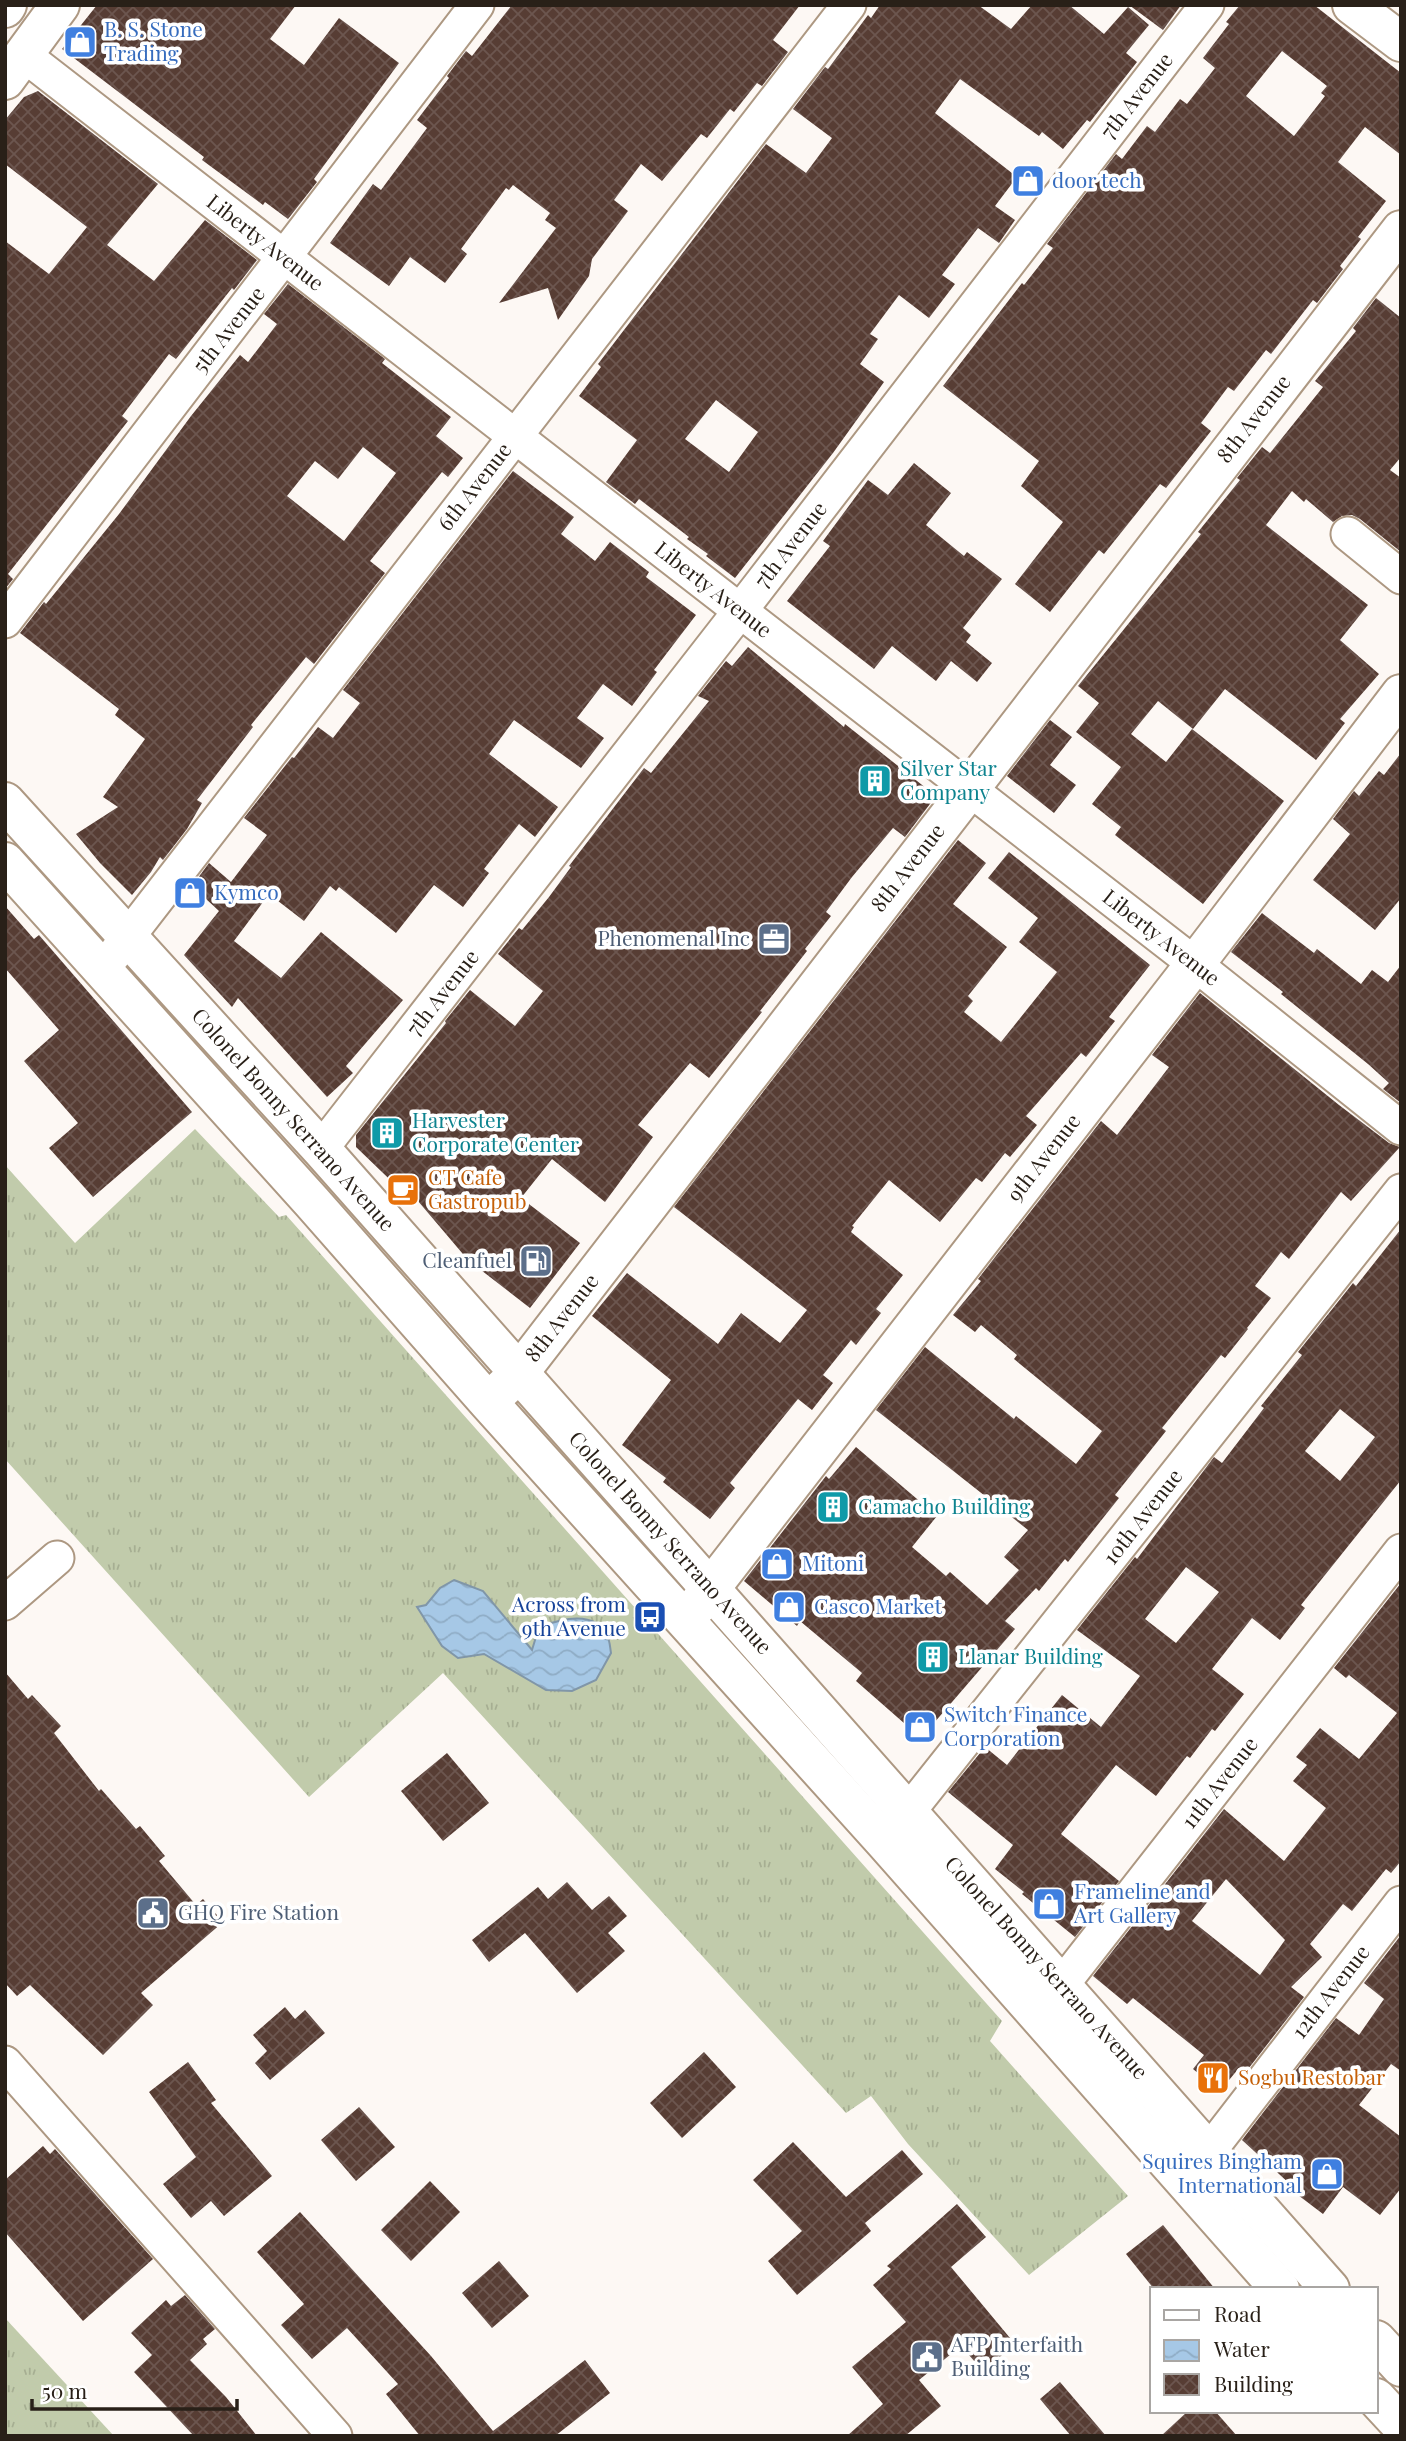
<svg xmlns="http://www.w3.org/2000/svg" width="1406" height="2441" font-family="'Playfair Display',serif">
	<defs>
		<pattern id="grass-tufts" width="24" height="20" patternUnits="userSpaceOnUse" patternTransform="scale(1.75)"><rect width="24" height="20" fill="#c1cbab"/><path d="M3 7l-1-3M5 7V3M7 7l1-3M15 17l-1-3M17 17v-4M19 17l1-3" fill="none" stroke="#a6ae92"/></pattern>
		<pattern id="water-waves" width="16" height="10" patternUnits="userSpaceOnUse" patternTransform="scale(1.75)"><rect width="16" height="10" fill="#a6c8e6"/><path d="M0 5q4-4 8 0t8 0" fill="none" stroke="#8facc5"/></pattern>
		<pattern id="building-cross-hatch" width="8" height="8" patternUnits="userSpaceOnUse" patternTransform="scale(1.75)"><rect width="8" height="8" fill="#573d34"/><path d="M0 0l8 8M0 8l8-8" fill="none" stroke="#6c564f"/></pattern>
	</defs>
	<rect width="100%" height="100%" fill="#fdf8f4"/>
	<g fill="url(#grass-tufts)">
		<path d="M195,1129L279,1217L286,1215L1002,2021L990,2041L1128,2196L1029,2275L908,2144L871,2096L846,2113L443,1673L309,1797L5,1459V1165L75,1243Z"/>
		<path d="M5,2318L114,2436H5Z"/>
	</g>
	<path fill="url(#water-waves)" stroke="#8096a8" stroke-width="2" d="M454,1580L483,1591L532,1650L539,1627C560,1619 595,1609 607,1636C610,1640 610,1648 611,1653L596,1680L572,1691L546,1690L484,1654L458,1658L442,1646L417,1607L426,1605L440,1588Z"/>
	<g fill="url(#building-cross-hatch)" fill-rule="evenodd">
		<path d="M97,5H296L270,39L304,65L339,18L399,63L314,179L317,182L288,219L265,202L263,205L202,160L204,157L62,49Z"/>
		<path d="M512,5H800L773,40L788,52L762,86L757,83L734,112L730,109L707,138L701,134L662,181L641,164L614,200L628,211L592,259L589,276L558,320L548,288L499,303L556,228L545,220L550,213L513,185L509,190L506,188L461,249L467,254L445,283L410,257L389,286L330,243L373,184L381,190L427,128L417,120L449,78L447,76L466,51L472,56Z"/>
		<path d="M880,5H978L1011,29L1032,5H1069L1104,34L1128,7L1149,25L1126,53L1137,62L1090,122L1087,120L1063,149L1042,132L1039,136L960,79L935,113L1017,177L995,206L1015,220L999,243L978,228L942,275L955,284L929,318L899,295L870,334L878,339L860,364L884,382L833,453L735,578L706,556L708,554L687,539L689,537L639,499L635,504L606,482L637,440L579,396L601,367L598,364L766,144L806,173L832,138L793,109L825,67L828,69L868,15L871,18ZM716,400L758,432L729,472L685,439Z"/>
		<path d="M1129,5H1181L1163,30Z"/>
		<path d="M1240,5H1314L1401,73V155L1365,127L1338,162L1386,201L1358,237L1361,239L1340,266L1343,269L1317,303L1313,300L1271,354L1266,350L1234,391L1228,387L1201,423L1211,431L1166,488L1160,484L1104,554L1099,550L1050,612L1015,584L1063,522L1021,486L1039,461L943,386L1022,283L1024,285L1053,248L1047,244L1116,154L1122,159L1147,126L1155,132L1180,99L1187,104L1215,68L1203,58L1229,24L1226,22ZM1282,51L1327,86L1321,93L1325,96L1294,136L1246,96Z"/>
		<path d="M38,91L158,184L107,245L154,281L205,220L257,260L234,290L232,288L176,359L169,354L122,416L128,421L8,574L13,579L5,589V241L49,274L87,227L5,164V120L24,97Z"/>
		<path d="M288,284L385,359L382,363L451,417L436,436L463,458L448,477L442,472L370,561L385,573L314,664L306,657L268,704L251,725L253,727L197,800L202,803L187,829L163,860L160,857L151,872L132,895L100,863L76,834L118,807L103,797L145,739L115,715L119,709L20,633L44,602L46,604L119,514L191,416L240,355L248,362L277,324L264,314ZM363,447L396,473L344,541L287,496L315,461L338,479Z"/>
		<path d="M1376,298L1401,318V457L1390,470L1401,478V552L1360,519L1352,515L1342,516L1333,522L1306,499L1304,502L1292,491L1266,525L1368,605L1340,640L1379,674L1340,719L1345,723L1316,760L1225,689L1193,729L1158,701L1131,734L1166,762L1192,729L1284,801L1203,904L1115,835L1121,827L1092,804L1121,767L1076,732L1099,703L1078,686L1201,534L1198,532L1240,480L1237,478L1262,447L1270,453L1323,387L1315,381L1356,331L1353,328Z"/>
		<path d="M914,463L951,493L926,525L964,556L967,552L1002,579L963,628L971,635L966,642L992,663L977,682L951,661L936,681L892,646L874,669L787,601L830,546L823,541L868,480L888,495Z"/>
		<path d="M513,471L574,517L561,534L595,561L610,542L649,572L646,577L696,615L654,670L657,672L632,706L603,684L577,718L604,738L581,768L514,720L489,754L558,807L535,837L519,824L484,869L489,873L463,907L434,885L396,933L339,887L336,891L330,886L304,921L269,894L234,941L281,978L321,932L403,1000L346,1066L353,1073L327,1097L238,998L232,1007L184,955L219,911L192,886L209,863L231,882L267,835L244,818L292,757L294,758L318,727L333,738L360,703L343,690Z"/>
		<path d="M748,647L844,727L845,724L936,796L905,837L893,828L852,877L826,912L831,916L805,949L807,951L760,1011L762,1012L709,1078L690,1063L638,1125L653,1137L605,1202L552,1159L521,1198L580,1243L530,1308L468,1260L412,1194L409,1198L356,1147V1135L446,1023L445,1021L470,990L515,1026L543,991L498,954L519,928L522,930L549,897L571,867L569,866L644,768L651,773L709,701L698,696L726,661L732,666Z"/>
		<path d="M1050,720L1072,737L1050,765L1076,785L1054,813L1007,776Z"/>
		<path d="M1401,753V898L1375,930L1313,880L1350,834L1333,819L1354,791L1359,796L1379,771L1384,775Z"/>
		<path d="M958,840L986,863L953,904L1007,947L968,996L973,1001L964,1012L1001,1042L1057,972L1019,942L1038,918L988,878L1009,852L1150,965L1109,1017L1115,1021L1086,1057L1081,1053L1026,1116L1037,1125L1010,1157L1005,1153L982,1182L976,1178L940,1222L889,1180L852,1226L854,1227L851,1232L903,1275L876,1309L881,1313L856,1345L851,1340L823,1375L833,1383L812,1410L798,1399L730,1483L735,1488L710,1519L663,1482L666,1478L622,1445L671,1380L592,1316L627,1273L718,1344L741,1313L780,1343L807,1310L674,1207Z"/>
		<path d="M5,906L34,939L39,935L192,1112L93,1197L49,1148L78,1123L24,1061L59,1030L5,968Z"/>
		<path d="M1262,913L1314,953L1317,949L1361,984L1372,970L1388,982L1401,965V1103L1383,1089L1389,1083L1368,1064L1281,994L1283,992L1231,952Z"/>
		<path d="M1200,993L1339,1105L1389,1143L1400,1147L1351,1201L1341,1192L1289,1259L1281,1252L1255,1286L1271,1298L1247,1328L1248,1329L1225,1358L1221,1355L1162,1428L1166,1431L1115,1495L1119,1498L1068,1562L1065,1559L1039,1591L1036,1588L1005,1621L1015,1629L921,1738L856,1681L862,1673L800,1621L797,1626L744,1581L826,1476L829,1479L856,1447L937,1516L912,1547L946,1576L950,1572L987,1605L1019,1570L1004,1557L1028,1530L876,1410L925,1347L1014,1419L1016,1416L1076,1464L1102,1431L1014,1359L1017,1355L981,1325L975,1332L953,1315L981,1281L978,1279L1101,1121L1117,1135L1169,1067L1152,1055Z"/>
		<path d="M1401,1229V1480L1301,1605L1305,1608L1280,1640L1252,1618L1212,1669L1244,1694L1215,1731L1212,1729L1190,1758L1187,1756L1156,1796L1116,1765L1061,1834L1119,1881L1075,1937L1022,1894L1024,1892L995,1869L1013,1845L948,1792L985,1747L1007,1765L1062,1695L1101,1727L1140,1676L1077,1630L1135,1557L1137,1559L1214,1457L1222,1463L1264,1408L1261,1406L1302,1355L1298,1352L1353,1283L1356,1286ZM1340,1409L1375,1437L1340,1481L1305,1451ZM1186,1567L1219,1592L1176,1643L1145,1619Z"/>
		<path d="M1401,1583V1861L1391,1873L1386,1869L1352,1911L1343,1904L1310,1944L1322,1957L1291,1987L1304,1997L1245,2073L1239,2068L1220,2091L1193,2069L1204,2055L1133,1998L1127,2004L1093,1976L1224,1809L1284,1861L1326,1808L1293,1781L1307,1765L1296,1757L1320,1728L1359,1759L1397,1713L1349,1675L1346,1678L1334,1668ZM1226,1879L1285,1940L1260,1975L1192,1921Z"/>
		<path d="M5,1672L28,1699L32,1695L61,1726L54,1733L99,1791L101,1789L136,1829L140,1826L165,1856L159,1861L196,1905L203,1899L223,1922L141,1993L153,2005L103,2055L30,1985L17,1996L5,1983Z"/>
		<path d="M447,1753L489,1803L443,1841L401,1791Z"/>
		<path d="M567,1882L592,1910L609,1896L627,1916L608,1933L625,1951L577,1993L525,1933L489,1962L472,1940L538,1887L548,1899Z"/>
		<path d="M1401,1935V2071L1391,2064L1359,2105L1401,2137V2188L1380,2215L1343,2187L1323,2214L1290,2189L1292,2186L1242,2140L1336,2018L1359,2035L1384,1999L1364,1983Z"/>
		<path d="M285,2007L295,2019L305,2010L325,2033L270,2080L255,2063L267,2051L253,2035Z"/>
		<path d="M704,2052L736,2087L682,2138L650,2103Z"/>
		<path d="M188,2062L216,2100L211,2103L272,2176L224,2216L211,2201L191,2218L163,2184L196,2157L149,2092Z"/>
		<path d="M359,2107L395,2147L356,2181L321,2140Z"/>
		<path d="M793,2142L846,2197L902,2150L923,2174L865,2223L871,2231L797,2295L768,2261L802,2231L753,2180Z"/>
		<path d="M43,2146L50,2154L55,2149L153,2259L83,2321L5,2232V2180Z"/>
		<path d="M430,2181L460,2212L411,2261L381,2230Z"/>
		<path d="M957,2204L986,2237L951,2267L1015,2344L983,2371L961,2346L919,2380L941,2406L905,2436H847L883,2404L852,2367L906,2322L873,2285L891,2269L887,2266Z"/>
		<path d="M300,2212L431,2356L493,2431L585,2360L610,2393L555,2436H420L386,2394L398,2384L347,2328L312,2359L281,2325L304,2304L257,2252Z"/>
		<path d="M1163,2225L1215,2289H1154L1126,2254Z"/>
		<path d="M499,2261L529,2296L492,2328L462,2293Z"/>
		<path d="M185,2295L215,2329L203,2339L207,2344L190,2360L226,2397L257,2436H194L134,2372L152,2355L131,2333L166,2300L171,2306Z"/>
		<path d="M1060,2382L1106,2436H1071L1040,2399Z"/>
		<path d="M1188,2411H1215L1237,2436H1161Z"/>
	</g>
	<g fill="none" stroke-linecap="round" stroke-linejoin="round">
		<defs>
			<g id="street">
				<path d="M24,55L1195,964L1401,1128"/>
				<path d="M1348,534L1401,577"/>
				<path d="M5,621L477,5"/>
				<path d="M113,956L849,5"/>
				<path d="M321,1149L740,611L1207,5"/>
				<path d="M5,1603L57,1558"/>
				<path d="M893,1831L1401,1191"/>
				<path d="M1046,2005L1401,1551"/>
				<path d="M5,2063L335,2436"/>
				<path d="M1193,2172L1401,1903"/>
			</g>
			<g id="secondary">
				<path d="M1352,5L1401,42"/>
				<path d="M5,80L60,5"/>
				<path d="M5,802L321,1149L1330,2289"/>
				<path d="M5,862L312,1202L488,1402L884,1841L1280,2289"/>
				<path d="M501,1390L519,1373L1401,230"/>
				<path d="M696,1607L1195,964L1401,694"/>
				<path d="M1376,2340L1401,2367"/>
				<path d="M1376,2398L1401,2425"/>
			</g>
			<path id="highway" d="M5,8L7,5"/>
		</defs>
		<use href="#street" stroke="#ad9882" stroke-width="37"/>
		<use href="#secondary" stroke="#ad9882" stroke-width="42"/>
		<use href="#highway" stroke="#ad9882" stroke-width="42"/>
		<use href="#street" stroke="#fff" stroke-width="33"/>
		<use href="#secondary" stroke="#fff" stroke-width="38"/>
		<use href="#highway" stroke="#fff" stroke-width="38"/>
	</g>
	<defs>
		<symbol id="shop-square" viewBox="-11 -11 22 22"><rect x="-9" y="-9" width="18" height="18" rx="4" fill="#3f7fe0" stroke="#fff"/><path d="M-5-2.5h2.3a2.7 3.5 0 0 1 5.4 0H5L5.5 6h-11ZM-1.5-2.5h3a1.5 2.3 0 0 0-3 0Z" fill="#fff"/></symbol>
		<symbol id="building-square" viewBox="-11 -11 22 22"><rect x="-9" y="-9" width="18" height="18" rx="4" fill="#0f9aa8" stroke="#fff"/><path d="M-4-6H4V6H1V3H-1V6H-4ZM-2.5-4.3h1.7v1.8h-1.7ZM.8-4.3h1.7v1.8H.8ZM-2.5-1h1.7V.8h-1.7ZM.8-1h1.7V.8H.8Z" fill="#fff"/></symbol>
		<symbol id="office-square" viewBox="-11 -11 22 22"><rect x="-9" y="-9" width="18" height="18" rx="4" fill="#5c6f8a" stroke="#fff"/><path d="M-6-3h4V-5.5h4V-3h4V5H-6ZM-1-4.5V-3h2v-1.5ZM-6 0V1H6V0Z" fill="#fff"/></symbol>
		<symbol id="cafe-square" viewBox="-11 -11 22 22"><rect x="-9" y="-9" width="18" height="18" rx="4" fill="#e8710a" stroke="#fff"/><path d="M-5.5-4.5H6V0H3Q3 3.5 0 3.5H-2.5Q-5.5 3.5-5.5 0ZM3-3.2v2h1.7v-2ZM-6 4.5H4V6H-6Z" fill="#fff"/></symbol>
		<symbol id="fuel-square" viewBox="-11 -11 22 22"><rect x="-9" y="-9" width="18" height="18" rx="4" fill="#5c6f8a" stroke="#fff"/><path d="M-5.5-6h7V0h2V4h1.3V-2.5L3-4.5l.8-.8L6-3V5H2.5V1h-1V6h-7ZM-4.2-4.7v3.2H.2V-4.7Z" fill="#fff"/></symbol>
		<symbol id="bus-square" viewBox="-11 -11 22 22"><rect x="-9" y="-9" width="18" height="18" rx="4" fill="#1a4fb4" stroke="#fff"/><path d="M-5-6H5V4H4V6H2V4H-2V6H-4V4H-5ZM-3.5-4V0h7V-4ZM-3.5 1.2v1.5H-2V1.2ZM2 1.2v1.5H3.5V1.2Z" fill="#fff"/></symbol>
		<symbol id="civic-square" viewBox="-11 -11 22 22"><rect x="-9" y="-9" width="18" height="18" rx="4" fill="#5c6f8a" stroke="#fff"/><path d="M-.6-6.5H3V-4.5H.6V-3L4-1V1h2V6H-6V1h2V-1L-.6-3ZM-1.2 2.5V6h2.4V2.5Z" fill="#fff"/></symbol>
		<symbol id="restaurant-square" viewBox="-11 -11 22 22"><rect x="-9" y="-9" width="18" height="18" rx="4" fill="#e8710a" stroke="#fff"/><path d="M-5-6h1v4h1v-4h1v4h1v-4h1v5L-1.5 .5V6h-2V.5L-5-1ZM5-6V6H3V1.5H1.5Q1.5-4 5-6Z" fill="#fff"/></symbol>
	</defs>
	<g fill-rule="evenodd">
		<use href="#shop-square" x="61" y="23" width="38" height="38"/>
		<use href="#shop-square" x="1009" y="162" width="38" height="38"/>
		<use href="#building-square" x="856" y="762" width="38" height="38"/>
		<use href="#shop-square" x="171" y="874" width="38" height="38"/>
		<use href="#office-square" x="755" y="920" width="38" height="38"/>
		<use href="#building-square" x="368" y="1114" width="38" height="38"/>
		<use href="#cafe-square" x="384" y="1171" width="38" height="38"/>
		<use href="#fuel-square" x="517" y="1242" width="38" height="38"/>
		<use href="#building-square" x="814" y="1488" width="38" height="38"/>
		<use href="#shop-square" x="758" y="1545" width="38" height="38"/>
		<use href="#shop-square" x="770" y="1588" width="38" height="38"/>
		<use href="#bus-square" x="631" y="1598" width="38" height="38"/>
		<use href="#building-square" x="914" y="1638" width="38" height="38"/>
		<use href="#shop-square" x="901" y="1708" width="38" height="38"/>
		<use href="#shop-square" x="1030" y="1885" width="38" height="38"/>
		<use href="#civic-square" x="134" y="1894" width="38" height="38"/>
		<use href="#restaurant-square" x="1194" y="2059" width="38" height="38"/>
		<use href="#shop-square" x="1308" y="2155" width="38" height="38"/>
		<use href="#civic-square" x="908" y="2338" width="38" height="38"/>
	</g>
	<g text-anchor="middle" stroke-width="7" stroke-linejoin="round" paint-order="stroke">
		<g font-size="21" fill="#366cbe" stroke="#fff" text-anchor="start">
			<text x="104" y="37">B. S. Stone<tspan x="104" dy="24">Trading</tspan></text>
			<text x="1052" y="188">door tech</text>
			<text x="214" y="900">Kymco</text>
			<text x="802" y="1571">Mitoni</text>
			<text x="814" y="1614">Casco Market</text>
			<text x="944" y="1722">Switch Finance<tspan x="944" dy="24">Corporation</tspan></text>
			<text x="1074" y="1899">Frameline and<tspan x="1074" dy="24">Art Gallery</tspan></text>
			<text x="1302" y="2169" text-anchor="end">Squires Bingham<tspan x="1302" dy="24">International</tspan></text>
		</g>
		<g font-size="21" fill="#292018" stroke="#fff">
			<text transform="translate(1137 96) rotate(-52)" y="7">7th Avenue</text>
			<text transform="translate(265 243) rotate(38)" y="7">Liberty Avenue</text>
			<text transform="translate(229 330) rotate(-52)" y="7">5th Avenue</text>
			<text transform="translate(1254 419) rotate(-52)" y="7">8th Avenue</text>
			<text transform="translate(475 487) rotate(-52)" y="7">6th Avenue</text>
			<text transform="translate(791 545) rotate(-52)" y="7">7th Avenue</text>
			<text transform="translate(713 590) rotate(38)" y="7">Liberty Avenue</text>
			<text transform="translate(908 868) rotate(-52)" y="7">8th Avenue</text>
			<text transform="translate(1161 938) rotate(38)" y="7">Liberty Avenue</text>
			<text transform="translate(443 993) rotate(-52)" y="7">7th Avenue</text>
			<text transform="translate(293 1120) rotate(48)" y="7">Colonel Bonny Serrano Avenue</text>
			<text transform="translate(1044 1158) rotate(-52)" y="7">9th Avenue</text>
			<text transform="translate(562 1318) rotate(-52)" y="7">8th Avenue</text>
			<text transform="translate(1143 1517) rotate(-52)" y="7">10th Avenue</text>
			<text transform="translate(670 1543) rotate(48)" y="7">Colonel Bonny Serrano Avenue</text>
			<text transform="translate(1220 1783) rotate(-52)" y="7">11th Avenue</text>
			<text transform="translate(1046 1968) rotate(48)" y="7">Colonel Bonny Serrano Avenue</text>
			<text transform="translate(1331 1992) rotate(-52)" y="7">12th Avenue</text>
		</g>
		<g font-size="21" fill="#0d838f" stroke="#fff" text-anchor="start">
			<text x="900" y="776">Silver Star<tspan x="900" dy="24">Company</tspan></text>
			<text x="412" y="1128">Harvester<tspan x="412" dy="24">Corporate Center</tspan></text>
			<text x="858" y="1514">Camacho Building</text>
			<text x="958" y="1664">Llanar Building</text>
		</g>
		<g font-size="21" fill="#4e5e75" stroke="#fff" text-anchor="end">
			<text x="750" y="946">Phenomenal Inc</text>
			<text x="512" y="1268">Cleanfuel</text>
			<text x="178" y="1920" text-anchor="start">GHQ Fire Station</text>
			<text x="951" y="2352" text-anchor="start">AFP Interfaith<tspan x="951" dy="24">Building</tspan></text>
		</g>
		<g font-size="21" fill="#c56008" stroke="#fff" text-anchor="start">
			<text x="428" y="1185">CT Cafe<tspan x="428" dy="24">Gastropub</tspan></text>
			<text x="1238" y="2085">Sogbu Restobar</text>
		</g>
		<g font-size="21" fill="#164399" stroke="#fff" text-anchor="end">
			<text x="626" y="1612">Across from<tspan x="626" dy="24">9th Avenue</tspan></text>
		</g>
	</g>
	<rect width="1406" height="2441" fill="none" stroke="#292018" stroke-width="14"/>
	<rect x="1150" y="2287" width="228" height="126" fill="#ffffff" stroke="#a9a6a3" stroke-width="2"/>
	<rect x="1164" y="2310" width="35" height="10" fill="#ffffff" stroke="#a9a6a3" stroke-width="2"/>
	<text x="1214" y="2322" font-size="21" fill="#292018">Road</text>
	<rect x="1164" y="2340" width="35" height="21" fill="url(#water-waves)" stroke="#a9a6a3" stroke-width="2"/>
	<text x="1214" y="2357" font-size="21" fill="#292018">Water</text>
	<rect x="1164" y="2374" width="35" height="21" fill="url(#building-cross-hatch)" stroke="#a9a6a3" stroke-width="2"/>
	<text x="1214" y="2392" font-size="21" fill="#292018">Building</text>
	<path d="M32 2399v10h205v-10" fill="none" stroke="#292018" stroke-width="3.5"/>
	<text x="42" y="2399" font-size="21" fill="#292018" stroke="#ffffff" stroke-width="5" paint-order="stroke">50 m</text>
</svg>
